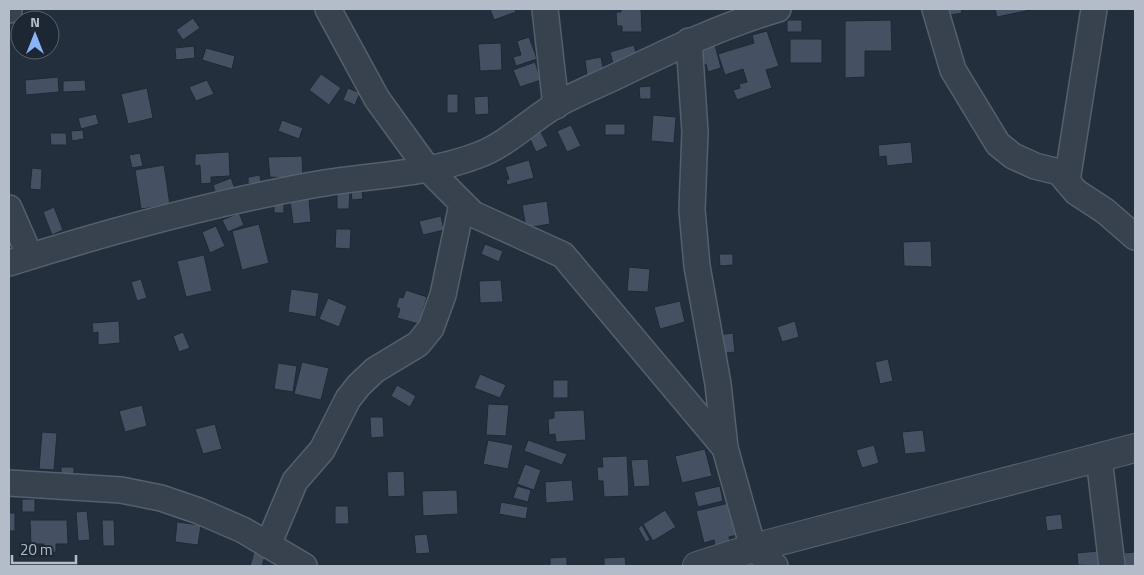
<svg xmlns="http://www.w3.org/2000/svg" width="1144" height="575" font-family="'Titillium Web',sans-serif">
	<rect width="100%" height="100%" fill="#242f3e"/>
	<g fill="#455162" stroke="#1f2835">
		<path d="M490,9H515L516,12L494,20Z"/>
		<path d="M621,9H641L642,32H622V26H617L616,12H621Z"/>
		<path d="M944,9H961L962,13L945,16Z"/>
		<path d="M995,9H1035L997,17Z"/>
		<path d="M193,18L200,28L183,40L176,30Z"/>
		<rect x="787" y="20" width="15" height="12"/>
		<path d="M891,20L892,51H865V77L845,78V21Z"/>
		<path d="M767,31L779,66L766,70L772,88L737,100L733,90L740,88L739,84L747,82L743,69L725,75L718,54L754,43L752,35Z"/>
		<path d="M529,37L537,59L516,66L513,57L521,55L517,41Z"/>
		<rect x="790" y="39" width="32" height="24"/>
		<path d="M714,41L721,68L708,72L706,64L702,65L696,46Z"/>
		<path d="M501,43L502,70L480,71L478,44Z"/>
		<path d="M634,45L638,61L614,67L610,52Z"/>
		<path d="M194,46L195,58L176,60L175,48Z"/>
		<path d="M206,48L235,56L232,69L202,60Z"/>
		<path d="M601,57L604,73L587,75L585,60Z"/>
		<path d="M535,62L541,80L520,87L513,70Z"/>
		<path d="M321,74L341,88L329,105L309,90Z"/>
		<path d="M58,77L59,92L26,95L25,80Z"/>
		<path d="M85,80L86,91L63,92V81Z"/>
		<path d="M207,80L214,94L196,101L189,87Z"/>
		<path d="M651,86V99H640L639,87Z"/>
		<path d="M147,88L153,118L128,124L121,94Z"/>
		<path d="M348,88L360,93L355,105L343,100Z"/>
		<rect x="447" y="94" width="11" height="19"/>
		<path d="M488,96L489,114L475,115L474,97Z"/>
		<path d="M96,114L99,124L81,129L78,118Z"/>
		<path d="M653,115L676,117L674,143L651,141Z"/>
		<path d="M282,120L303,128L299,139L278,131Z"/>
		<rect x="605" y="124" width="20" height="11"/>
		<path d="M571,125L581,146L567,152L557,131Z"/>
		<path d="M83,130L84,139L72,141L71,131Z"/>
		<path d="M541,132L548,146L536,152L529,137Z"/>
		<path d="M50,133H66L67,145H51Z"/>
		<path d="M911,142L913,163L887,166L886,156L879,157L878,145Z"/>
		<path d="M229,152L230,176L211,177V183L201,184L200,165L195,166V154Z"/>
		<path d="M140,153L143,166L132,168L129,155Z"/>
		<path d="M302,156L303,179L270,177L268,157Z"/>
		<path d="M529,160L534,178L507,185L506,180L509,179L505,167Z"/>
		<path d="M164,165L170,205L141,209L135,170Z"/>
		<path d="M32,168L42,169L41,190L30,189Z"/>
		<path d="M260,175L261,183L248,184V177Z"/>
		<path d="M231,178L236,191L217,198L213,185Z"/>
		<path d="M362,190L363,199L352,200L351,191Z"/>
		<path d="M337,191H350L349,209H337Z"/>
		<path d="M309,199L311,222L293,224L290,200Z"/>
		<path d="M547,201L550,224L526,228L522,205Z"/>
		<rect x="274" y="204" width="10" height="9"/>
		<path d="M54,207L63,230L52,235L43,212Z"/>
		<path d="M239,213L244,225L228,232L222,220Z"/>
		<path d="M441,216L444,230L423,235L419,221Z"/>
		<path d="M259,224L269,263L242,270L232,231Z"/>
		<path d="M216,226L225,246L210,253L202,232Z"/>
		<path d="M336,229H351L350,249L335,248Z"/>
		<path d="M931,241L932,267L904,266L903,242Z"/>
		<path d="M485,244L503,251L499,262L481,254Z"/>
		<path d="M719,254H733V265L720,266Z"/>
		<path d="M204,255L212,291L186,297L177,261Z"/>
		<path d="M629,267L650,269L648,292L627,291Z"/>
		<path d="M141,279L147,298L137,301L131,282Z"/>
		<path d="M501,280L503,302L480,303L479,281Z"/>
		<path d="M291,289L319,293L316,317L288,312Z"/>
		<path d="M406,290L427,297L419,324L397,318L400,309L396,307L399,297L403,298Z"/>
		<path d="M328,298L347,306L339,327L319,319Z"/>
		<path d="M680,301L685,322L660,329L654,307Z"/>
		<path d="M119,321L120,343L98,345V332L93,333L92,323Z"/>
		<path d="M795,321L799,337L782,342L777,327Z"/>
		<path d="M183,332L190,348L179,352L173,336Z"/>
		<path d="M733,333L735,352L719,354L718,335Z"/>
		<path d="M888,359L893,381L880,384L875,362Z"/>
		<path d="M302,362L329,368L321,400L294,394Z"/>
		<path d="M278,363L297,366L293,392L274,389Z"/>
		<path d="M480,374L506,385L500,398L474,388Z"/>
		<rect x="553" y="380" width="15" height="18"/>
		<path d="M397,385L416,396L410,407L391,396Z"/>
		<path d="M488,404L509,405L506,436L486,435Z"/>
		<path d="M142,405L147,426L125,432L119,411Z"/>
		<path d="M584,410L586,440L556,442L555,434L549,435L548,419L554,418V411Z"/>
		<path d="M370,417H383L384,437L371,438Z"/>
		<path d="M215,424L222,449L203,454L195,429Z"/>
		<path d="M923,430L926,452L905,454L902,432Z"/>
		<path d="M42,432L57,433L54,470L39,469Z"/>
		<path d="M488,440L513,445L508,469L483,464Z"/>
		<path d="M528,440L567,454L562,465L524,451Z"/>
		<path d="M874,445L879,463L862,468L856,450Z"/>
		<path d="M705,449L712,476L682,483L675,456Z"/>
		<path d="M627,456L629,496L604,497L603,481H598L597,467H603L602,457Z"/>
		<path d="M648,459L650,486L634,487L631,460Z"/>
		<path d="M525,464L541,470L534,490L517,484Z"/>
		<rect x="61" y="467" width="13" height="11"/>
		<path d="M404,471L405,496L388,497L387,472Z"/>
		<path d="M572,480L574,501L546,503L545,482Z"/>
		<path d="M517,486L531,490L528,502L513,498Z"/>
		<path d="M720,486L723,501L698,507L694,492Z"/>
		<path d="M457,490L458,514L423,516L422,491Z"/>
		<rect x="22" y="499" width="13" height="13"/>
		<path d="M501,502L528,507L526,519L499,514Z"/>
		<path d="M729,503L737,535L729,537L730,543L715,546L714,540L704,543L696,511Z"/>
		<path d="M335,506H348L349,524H335Z"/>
		<path d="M665,510L676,527L653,541L643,524Z"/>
		<path d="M87,511L90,540L78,541L76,512Z"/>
		<rect x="9" y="513" width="6" height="18"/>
		<path d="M1061,514L1063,529L1047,531L1045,516Z"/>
		<path d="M30,520H67L68,544H56V552L44,553V544H31Z"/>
		<path d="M102,520H114L115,546H103Z"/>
		<path d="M177,522L201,525L198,545L175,542Z"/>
		<path d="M642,525L650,540L646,542L638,528Z"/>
		<path d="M427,534L430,553L416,554L414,535Z"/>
		<path d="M1108,550L1109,566L1078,565L1077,553Z"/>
		<path d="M254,552L265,556L262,566H250Z"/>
		<path d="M1135,552V566H1125L1124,553Z"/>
		<path d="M567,557V566H550V558Z"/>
		<path d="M625,557L626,566H604V558Z"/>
	</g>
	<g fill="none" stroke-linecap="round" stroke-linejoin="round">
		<defs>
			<g id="minor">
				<path d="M328,9L377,99L427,168L473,214L563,255L725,448L753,548L775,566"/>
				<path d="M545,9L556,106"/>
				<path d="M935,9L953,70L998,144L1013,156L1035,166L1059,172L1076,192L1105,211L1135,237"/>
				<path d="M9,10V9"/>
				<path d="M689,41L695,132L692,210L697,266L718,384L725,448"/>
				<path d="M1067,181L1094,9"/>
				<path d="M9,208L30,256"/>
				<path d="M9,263C107,232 205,205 307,186C362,175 423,176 476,156C507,145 529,121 556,105C577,93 601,84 623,73C673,49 724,25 778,9"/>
				<path d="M1099,458L1112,566"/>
				<path d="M9,483L121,490L161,498L199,511L243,530L304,566"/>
				<path d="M268,545L295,481L322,450L348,399L359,385L375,370L418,344L431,328L443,295L462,204"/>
			</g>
			<path id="tertiary" d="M697,566L753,548L1135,448"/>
		</defs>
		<use href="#minor" stroke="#565f6c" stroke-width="28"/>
		<use href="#tertiary" stroke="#565f6c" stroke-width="30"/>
		<use href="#minor" stroke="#38414e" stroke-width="25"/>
		<use href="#tertiary" stroke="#38414e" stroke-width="28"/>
	</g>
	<rect width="1144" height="575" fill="none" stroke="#b4bcc9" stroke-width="20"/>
	<g transform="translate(35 35)"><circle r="24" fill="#1d2633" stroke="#59626f"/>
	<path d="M0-4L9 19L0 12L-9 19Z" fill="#8ab4f8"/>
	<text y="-8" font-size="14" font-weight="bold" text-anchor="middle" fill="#b4bcc9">N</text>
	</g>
	<path d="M12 555v8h64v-8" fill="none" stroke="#b4bcc9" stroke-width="2.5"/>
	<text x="20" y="555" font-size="15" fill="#b4bcc9" stroke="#1d2633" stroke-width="4" paint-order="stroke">20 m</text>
</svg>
